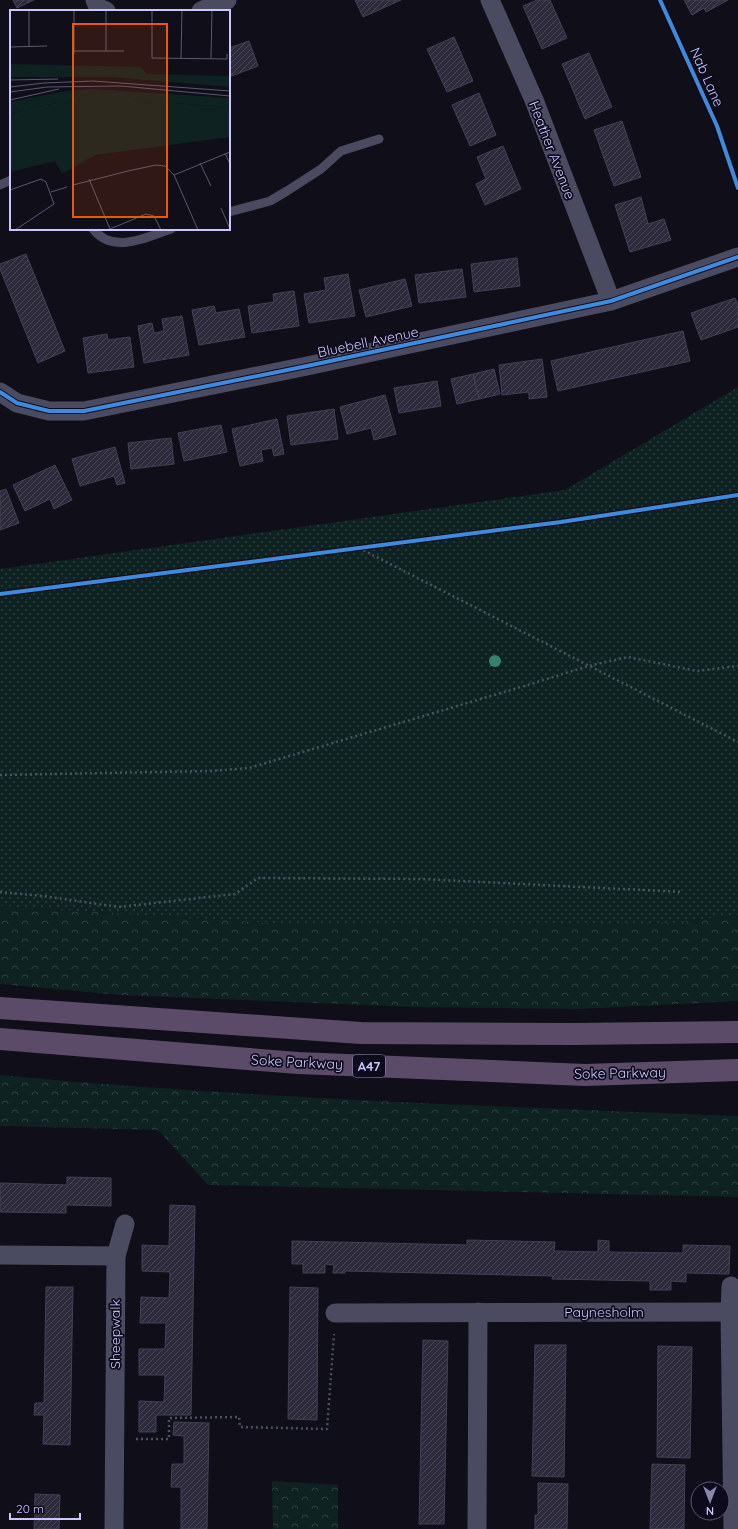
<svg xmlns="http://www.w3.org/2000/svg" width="738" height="1529" font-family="Quicksand,sans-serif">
	<defs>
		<pattern id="grass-dots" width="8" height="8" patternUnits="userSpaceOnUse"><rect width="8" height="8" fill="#0e2222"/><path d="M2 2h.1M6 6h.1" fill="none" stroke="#304143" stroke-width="1.8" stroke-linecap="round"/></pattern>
		<pattern id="forest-crowns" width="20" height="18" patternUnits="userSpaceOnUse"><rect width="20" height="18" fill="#0e2222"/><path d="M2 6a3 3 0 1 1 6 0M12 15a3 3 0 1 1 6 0" fill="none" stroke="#304143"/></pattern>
		<pattern id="building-hatch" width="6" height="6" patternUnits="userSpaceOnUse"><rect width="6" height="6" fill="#2d2b3b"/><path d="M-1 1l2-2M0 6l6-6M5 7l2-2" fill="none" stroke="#4a4858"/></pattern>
	</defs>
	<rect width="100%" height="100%" fill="#100e18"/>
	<path fill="url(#grass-dots)" d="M738,387V915L672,923L286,924L0,906V569L565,490Z"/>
	<g fill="url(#forest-crowns)">
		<path d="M0,906L286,924L672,923L738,915V1001L580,1009L414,1007L120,995L0,984Z"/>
		<path d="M0,1075C245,1098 492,1106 738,1116V1197L208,1185L158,1130L0,1126Z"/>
		<path d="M272,1481L338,1485V1529H273Z"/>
	</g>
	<g fill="url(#building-hatch)" stroke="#434057">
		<path d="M13,0H34L17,8Z"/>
		<path d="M355,0H401L363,17Z"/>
		<path d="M537,0H550L567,38L542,49L523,6Z"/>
		<path d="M684,0H728L706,12L704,8L692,15Z"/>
		<path d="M454,37L473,81L447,92L427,49Z"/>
		<path d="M249,41L258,66L229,77V48Z"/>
		<path d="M589,53L612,107L585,119L562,64Z"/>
		<path d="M479,93L496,135L470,146L452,105Z"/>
		<path d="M622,121L641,177L614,186L594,130Z"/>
		<path d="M503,146L521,189L485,205L476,184L486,179L477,157Z"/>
		<path d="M641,197L648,224L664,219L671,240L630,252L615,205Z"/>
		<path d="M26,254L65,351L38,363L0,269V264Z"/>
		<path d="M517,258L520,286L474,292L471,264Z"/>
		<path d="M462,269L466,297L419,303L415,275Z"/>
		<path d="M348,274L355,316L309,323L304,294L326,290L324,278Z"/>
		<path d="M405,279L412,306L366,317L359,290Z"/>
		<path d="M294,291L299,326L252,333L248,306L274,302L273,294Z"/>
		<path d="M735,298L738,305V327L701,340L691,313Z"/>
		<path d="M214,306L216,313L239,309L245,337L199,345L192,310Z"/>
		<path d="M182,316L189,355L144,363L138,326L152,323L154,333L164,331L162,319Z"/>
		<path d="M683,331L690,361L558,391L551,361Z"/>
		<path d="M107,334L108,340L130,337L134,367L88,373L83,338Z"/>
		<path d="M542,359L547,397L529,399V392L502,395L499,365Z"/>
		<path d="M494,369L500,394L479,399L473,374Z"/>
		<path d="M473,374L479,399L457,404L451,379Z"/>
		<path d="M437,381L441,406L399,413L394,388Z"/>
		<path d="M385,395L396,434L374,440L371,428L347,434L340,407Z"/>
		<path d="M334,409L338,439L291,445L287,416Z"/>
		<path d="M277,419L284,454L274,456L272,448L261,450L263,461L240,466L232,429Z"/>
		<path d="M221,425L227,452L184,461L178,433Z"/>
		<path d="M171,438L174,464L131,469L128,443Z"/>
		<path d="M115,447L125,483L117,485L114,476L80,486L72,459Z"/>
		<path d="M55,465L72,500L54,509L50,499L25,511L13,485Z"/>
		<path d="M6,489L19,523L0,530V491Z"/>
		<path d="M67,1177L111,1178V1206L66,1205V1213L0,1212V1183L67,1185Z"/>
		<path d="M170,1205L195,1206L191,1415H156V1432H139V1401L164,1402L165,1375H139V1349H165L166,1323H140L141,1297L169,1298L170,1272L142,1271V1245L169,1246Z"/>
		<path d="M467,1240L555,1242L554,1251L598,1252V1240L609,1241V1252L683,1253V1245L730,1246L729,1274L686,1273V1282L671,1281V1290H650V1281L552,1279L553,1276L345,1271V1273H333L334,1265L325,1264V1273H303V1264H292V1241L467,1245Z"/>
		<path d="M46,1287H73L70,1445L43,1444L44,1415H34L35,1403H44Z"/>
		<path d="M290,1287L318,1288L317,1420L288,1419Z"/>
		<path d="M423,1340L448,1341L444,1524H419Z"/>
		<path d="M535,1345H566L564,1477L532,1476Z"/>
		<path d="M658,1346L692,1347L690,1458L657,1457Z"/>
		<path d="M174,1422L209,1423L207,1529H181V1487H171L172,1464H184V1436L173,1435Z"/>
		<path d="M652,1464L685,1465L684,1529H650Z"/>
		<path d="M538,1483L568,1484L567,1529H535V1515H538Z"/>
		<path d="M35,1494L60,1495L59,1529H34Z"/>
	</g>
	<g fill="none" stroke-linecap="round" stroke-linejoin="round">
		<g stroke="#45545f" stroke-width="2.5" stroke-dasharray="2 3" stroke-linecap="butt">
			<path d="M359,548L738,742"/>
			<path d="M0,775L211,771L249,768L531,684L588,666L628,657L697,671L738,666"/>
			<path d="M0,892L43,896L119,907L235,894L258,878L421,879L683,892"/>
			<path d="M136,1439H169V1418L239,1417L240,1427L327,1429L334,1334"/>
		</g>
		<g stroke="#4a4a61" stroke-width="9">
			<path d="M0,185L11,180"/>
			<path d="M229,212L270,201L287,191L321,169L341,151L379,139"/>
			<path d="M93,229C113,255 147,237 171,229"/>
		</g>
		<g stroke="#4a4a61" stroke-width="19">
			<path d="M95,0L98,7L106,11"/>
			<path d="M490,0L534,100L611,301"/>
			<path d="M201,11L227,0"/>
			<path d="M0,392L17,403L49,411H84L307,366L611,301L738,257"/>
			<path d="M0,1255L116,1256L114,1529"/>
			<path d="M116,1256L125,1224"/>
			<path d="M731,1286L730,1312L733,1529"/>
			<path d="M335,1313L730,1312"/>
			<path d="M477,1529L478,1312"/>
		</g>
		<g stroke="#5c4b68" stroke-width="22">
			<path d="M0,1008L361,1033L573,1034L738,1032"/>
			<path d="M0,1039L298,1063L585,1075L738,1070"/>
		</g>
		<defs>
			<g id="cycleway">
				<path d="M660,0L717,126L738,188"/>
				<path d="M0,392L17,403L49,411H84L307,366L611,301L738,257"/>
				<path d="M0,594L561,522L738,495"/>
			</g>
		</defs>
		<use href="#cycleway" stroke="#0d0b1b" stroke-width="6"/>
		<use href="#cycleway" stroke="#408adc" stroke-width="4"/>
	</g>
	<circle fill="#35806e" cx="495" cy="661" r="6"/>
	<g text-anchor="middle" stroke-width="3.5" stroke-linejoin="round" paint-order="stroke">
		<rect fill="#0d0b1b" stroke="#918ebb" stroke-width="1" x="353" y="1055" width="32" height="22" rx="3"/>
		<g font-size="13" font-weight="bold" fill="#cac6ff">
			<text x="369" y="1071">A47</text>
		</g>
		<g font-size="14" fill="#cac6ff" stroke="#0d0b1b">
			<text transform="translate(707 77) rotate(66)" y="5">Nab Lane</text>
			<text transform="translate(552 150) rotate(69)" y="5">Heather Avenue</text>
			<text transform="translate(368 342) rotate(-12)" y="5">Bluebell Avenue</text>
			<text transform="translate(297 1062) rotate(3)" y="5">Soke Parkway</text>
			<text transform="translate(620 1073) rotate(-1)" y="5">Soke Parkway</text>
			<text x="604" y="1317">Paynesholm</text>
			<text transform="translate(115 1334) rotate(-90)" y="5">Sheepwalk</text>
		</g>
	</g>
	<g transform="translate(10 10)">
		<rect width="220" height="220" fill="#100e18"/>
		<path d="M72,90H120L220,97V127L85,145L52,164L45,151L0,162V104L34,95Z" fill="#0e2222"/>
		<path d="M0,54L130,57L137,64L220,66V77L101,67H0ZM83,79L220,88V97L120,90H72L34,95L0,104V92L55,81ZM56,94L60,109L58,111L44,109V105H40L37,115L41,123L37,125L33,117L39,96Z" fill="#0e2222"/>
		<path fill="none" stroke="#5a5874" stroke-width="1" d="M64,0V44M142,0V48L217,49V44M0,37L37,36M19,37V0M64,41H114M96,41V0M171,48L172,0M201,48L202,0M0,70L48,69M0,77L34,73L83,71L220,81M0,82L37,77L111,76L220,86M0,90L49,79M215,143L220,154M190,153L201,176M164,165L220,142M79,169L100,219L136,204L144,206L151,220M63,175L118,161L146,155L155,156L164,165L188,220M0,180L31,169L36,172L44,194L5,220M41,182L57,177M211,198L220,219"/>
		<path fill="#e8590c" fill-opacity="0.15" stroke="#e8590c" stroke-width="2" d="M63,14H157V207H63Z"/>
		<rect width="220" height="220" fill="none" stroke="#cac6ff" stroke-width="2"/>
	</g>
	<g transform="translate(710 1501) rotate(180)"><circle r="19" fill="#0d0b1b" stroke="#595676"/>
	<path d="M0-3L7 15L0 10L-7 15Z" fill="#8986ae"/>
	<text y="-6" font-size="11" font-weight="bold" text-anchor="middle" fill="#cac6ff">N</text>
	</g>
	<path d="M10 1513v6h70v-6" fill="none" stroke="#cac6ff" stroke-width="2"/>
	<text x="16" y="1513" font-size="12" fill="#cac6ff" stroke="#0d0b1b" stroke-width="3" paint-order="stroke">20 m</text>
</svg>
